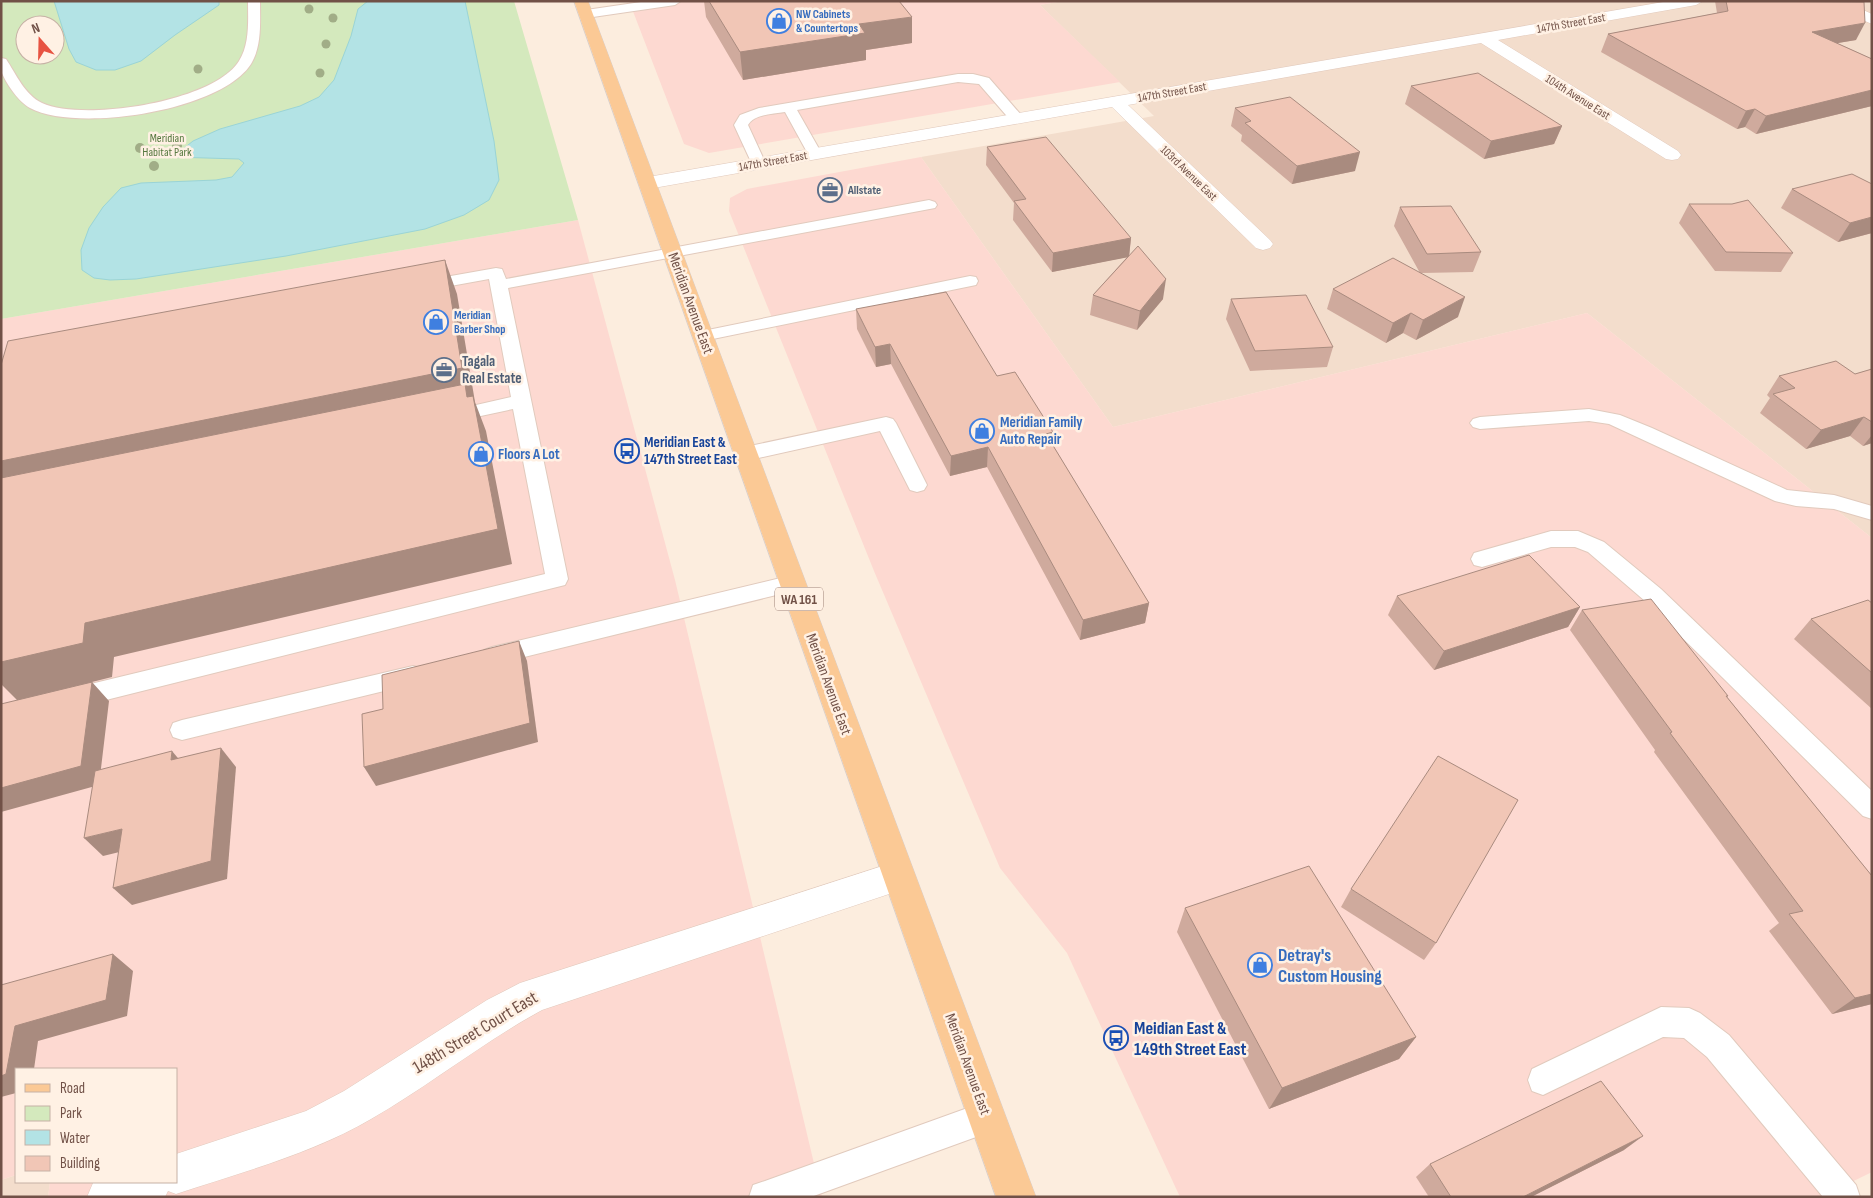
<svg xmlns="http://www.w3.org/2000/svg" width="1873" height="1198" font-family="'Sofia Sans Condensed',sans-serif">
	<rect width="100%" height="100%" fill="#fcedde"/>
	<g fill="#f3ddcc">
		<path d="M1063,1H1872V538L1587,313L1113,427L921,157L1154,116L1040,5Z"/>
		<path d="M16,1175V1182H50L48,1197H1V1180Z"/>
	</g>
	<g fill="#fdd9d1">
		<path d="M629,1H1063L1040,5L1120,82L709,153L684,144Z"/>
		<path d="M921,157L1113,427L1587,313L1872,538V1172L1821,1197H1180L1067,953L1000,868L874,571L729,211L730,198L747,189Z"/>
		<path d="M578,220L675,580L822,1197H48L50,1182H176V1069H16V1175L1,1180V319Z"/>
	</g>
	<path fill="#d4e9bd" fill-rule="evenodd" d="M1,1H514L578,220L1,319ZM25,25H55V55H25Z"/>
	<g fill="#b3e3e5" stroke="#9ad4d6">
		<path d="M54,1H219V5L175,35L141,61L115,70H96L76,62L69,49Z"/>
		<path d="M368,1H465L494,141L499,180L489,200L464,215L425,229L286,256L136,279L110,280L94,278L82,270L81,250L89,228L103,207L121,188L141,183L216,180L232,177L244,163L239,159L173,157L193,141L220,129L300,106L319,97L334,80L351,36L358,9Z"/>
	</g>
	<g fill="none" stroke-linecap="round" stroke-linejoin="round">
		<defs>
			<g id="service">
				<path d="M248,1H260C260,22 262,46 251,64C221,111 77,133 30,108C19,102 7,85 2,73C0,69 1,63 1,58L6,59C16,74 25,95 42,103C83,122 214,102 239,61C250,44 248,20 248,1Z"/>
				<path d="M648,1H681L675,5L586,18L580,14L586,10Z"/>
				<path d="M958,74H973L989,78L1022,116L1024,119L1022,122H1012L979,84L958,82L797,110L822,154L820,157H810L808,154L785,112C773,114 754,114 748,125L766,164L764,167H754L752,164L734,125L740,115L759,108Z"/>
				<path d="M929,200L935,202L937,205L935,208L508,288L568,579L565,585L70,709L61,706L58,699L61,692L70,689L545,574L513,409L448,423L441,421L438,417L441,413L511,397L489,279L423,291L417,290L414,286L417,282L496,268L502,269L506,279Z"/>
				<path d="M970,276L976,277L978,281L976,285L703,341L697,340L694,336L697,332L703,331Z"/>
				<path d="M1589,409L1620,415L1652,428L1787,490L1834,495L1872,506V520L1834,509L1796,506L1775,501L1609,424L1589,421L1480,429L1473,427L1470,423L1473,419L1480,417Z"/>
				<path d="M886,417L893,419L896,423L927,485L924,490L917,492L910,490L880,431L745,461L738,459L735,454L738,449L745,447Z"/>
				<path d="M1551,531H1578L1604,542L1661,589L1872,791V819L1863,816L1645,601L1588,552L1575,547H1551L1482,567L1474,565L1471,559L1474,553Z"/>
				<path d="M793,575L801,577L804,583L801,589L492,665L484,662L480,656L484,650L492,647Z"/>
				<path d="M413,666L421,668L425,675L421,682L413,684L182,740L173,737L170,730L173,723L182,720Z"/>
				<path d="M1661,1007L1689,1008L1700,1013L1729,1035L1856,1185L1860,1197H1823L1707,1057L1684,1038L1663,1037L1543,1095L1532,1091L1528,1080L1532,1069Z"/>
				<path d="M987,1101L998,1106L1003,1117L998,1128L987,1133L811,1197H749L753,1185L765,1181Z"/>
			</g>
			<g id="minor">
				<path d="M1669,1H1703L1696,5L1498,40L1678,151L1681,155L1678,159L1672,160L1666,159L1481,43L1128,105L1270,240L1273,244L1270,248L1263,250L1256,248L1112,107L648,189L641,187L639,183L641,179L648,177Z"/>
				<path d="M1823,1H1843L1872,14V24L1825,4Z"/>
				<path d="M898,861L910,865L915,876L910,887L542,1010C483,1042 430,1085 371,1119C311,1154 242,1172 176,1194L168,1191L165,1197H87L93,1183L95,1182H176V1154L306,1111L344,1091L487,1000L520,983Z"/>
			</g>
			<path id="primary" d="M574,1H588L1036,1197H996Z"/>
		</defs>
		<use href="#service" stroke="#e1cabd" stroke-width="2"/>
		<use href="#minor" stroke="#e1cabd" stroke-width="1"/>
		<use href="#primary" stroke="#d7cecb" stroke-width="1"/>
		<use href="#service" fill="#fff" fill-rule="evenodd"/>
		<use href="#minor" fill="#fff" fill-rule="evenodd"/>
		<use href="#primary" fill="#fbc995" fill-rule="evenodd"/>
	</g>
	<g fill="#a1ad87">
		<circle cx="309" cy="9" r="4.5"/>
		<circle cx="333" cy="18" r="4.5"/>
		<circle cx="326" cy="44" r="4.5"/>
		<circle cx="198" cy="69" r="4.5"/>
		<circle cx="320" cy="73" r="4.5"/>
		<circle cx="177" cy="146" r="5"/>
		<circle cx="140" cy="148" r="5"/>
		<circle cx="154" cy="166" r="5"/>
	</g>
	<g fill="#cfaa9d">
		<path d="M704,1H899L912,43L866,50V60L743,80L706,17Z"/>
		<path d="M1715,1H1863L1856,40L1837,43L1872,59V106L1756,134L1745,127L1737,129L1601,52L1608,34L1717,13Z"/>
		<path d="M1411,86L1562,126L1554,144L1484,159L1405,104Z"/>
		<path d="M1235,108L1355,171L1292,184L1241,141L1242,135L1231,126Z"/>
		<path d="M987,147L1131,238L1129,256L1163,299L1137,330L1090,315L1093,295L1127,257L1052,272L1013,220L1014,203L986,165Z"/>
		<path d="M1872,184V233L1838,242L1781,208L1792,189Z"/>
		<path d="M1689,204L1793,253L1781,272L1715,271L1679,223Z"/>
		<path d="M1400,207L1481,252L1473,272L1421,273L1458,317L1416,340L1403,333L1386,343L1327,309L1333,289L1420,273L1394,226Z"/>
		<path d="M1231,299L1333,347L1327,367L1250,371L1226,319Z"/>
		<path d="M856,309L997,376L1053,432L1052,444L1149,603L1145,623L1080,640L987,467L950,476L891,364L876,367L857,329Z"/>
		<path d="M1872,369V443L1863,446L1850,436L1806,449L1760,413L1770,398L1767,395L1779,376L1855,374Z"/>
		<path d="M1397,596L1580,607L1568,627L1434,670L1388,615Z"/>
		<path d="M1872,603V709L1794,639L1811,619Z"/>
		<path d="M1582,610L1728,696L1727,697L1872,876V1004L1832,1014L1769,931L1779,923L1654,752L1655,750L1570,630Z"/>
		<path d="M1351,889L1436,943L1424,960L1341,907Z"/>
		<path d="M1185,908L1416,1037L1399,1059L1269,1109L1177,932Z"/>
		<path d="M1624,1150L1531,1197H1429L1416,1177L1430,1164Z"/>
	</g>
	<g fill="#a98b7f">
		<path d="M912,17V43L866,50V60L743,80L740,52L859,24Z"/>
		<path d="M1865,23L1856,40L1803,49L1812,32Z"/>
		<path d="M1872,90V106L1756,134L1766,116Z"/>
		<path d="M1755,109L1745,127L1737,129L1746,111Z"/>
		<path d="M1562,126L1554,144L1484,159L1491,141Z"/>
		<path d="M1360,152L1355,171L1292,184L1297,166Z"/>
		<path d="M1872,217V233L1838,242L1850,223Z"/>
		<path d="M1131,238L1129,257L1052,272L1053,253Z"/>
		<path d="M445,260L457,294L475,402L486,431L512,564L114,657L112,677L92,682L109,701L99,785L1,812V788L17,700L1,684V461Z"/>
		<path d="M1166,279L1163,299L1137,330L1140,311Z"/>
		<path d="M1465,297L1458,317L1416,340L1423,320Z"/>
		<path d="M1411,313L1403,333L1386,343L1393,323Z"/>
		<path d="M890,344L891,364L876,367L875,347Z"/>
		<path d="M1864,417L1850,436L1806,449L1821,430Z"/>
		<path d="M1053,432L1052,452L1046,434Z"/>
		<path d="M1872,435V443L1863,446Z"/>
		<path d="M988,447L987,467L950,476L951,456Z"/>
		<path d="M1149,603L1145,623L1080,640L1083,620Z"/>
		<path d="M1580,607L1568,627L1434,670L1444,651Z"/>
		<path d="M519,641L527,661L538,742L376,786L364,767Z"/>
		<path d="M221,748L236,767L227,879L132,905L113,888Z"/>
		<path d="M172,751L188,770L171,760Z"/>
		<path d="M122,829L140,847L103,856L84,838Z"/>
		<path d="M113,954L133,971L127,1016L38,1041L34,1069H16V1093L1,1097V1076L15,1026Z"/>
		<path d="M1872,994V1004L1832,1014L1855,998Z"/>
		<path d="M1416,1037L1399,1059L1269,1109L1282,1088Z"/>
		<path d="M1643,1136L1624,1150L1531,1197H1523Z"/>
	</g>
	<g fill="#f1c6b6" stroke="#a98b7f">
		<path d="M709,1H899L912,17L859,24L865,33L740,52Z"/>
		<path d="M1726,1L1864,2L1865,23L1812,32L1872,59V90L1766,116L1755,109L1746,111L1608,34L1728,11Z"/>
		<path d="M1478,73L1562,126L1491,141L1411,86Z"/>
		<path d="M1290,97L1360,152L1297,166L1245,123L1251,121L1235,108Z"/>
		<path d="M1046,137L1131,238L1053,253L1014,201L1026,199L987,147Z"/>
		<path d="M1852,174L1872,184V217L1850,223L1792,189Z"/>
		<path d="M1748,200L1793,253L1726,252L1689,204H1732Z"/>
		<path d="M1451,206L1481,252L1427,254L1400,207Z"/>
		<path d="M1138,246L1166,279L1140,311L1093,295Z"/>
		<path d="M1393,258L1465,297L1423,320L1411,313L1393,323L1333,289Z"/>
		<path d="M445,260L462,368L1,461V365L8,341Z"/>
		<path d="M946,292L997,376L1015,372L1053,432L1046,434L1149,603L1083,620L988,447L951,456L890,344L875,347L856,309Z"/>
		<path d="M1306,295L1333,347L1255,351L1231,299Z"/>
		<path d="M1836,361L1855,374L1872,369V422L1864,417L1821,430L1773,394L1795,388L1779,376Z"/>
		<path d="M465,384L467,397L473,396L498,529L85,623L83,643L1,662V478Z"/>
		<path d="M1529,555L1580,607L1444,651L1397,596Z"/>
		<path d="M1651,599L1728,696H1726L1872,876V994L1855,998L1789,914L1803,911L1670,733L1672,732L1582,610Z"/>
		<path d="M1868,600L1872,603V673L1811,619Z"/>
		<path d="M519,641L530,723L364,767L362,714L383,709L382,675Z"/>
		<path d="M92,682L81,766L1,788V704Z"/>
		<path d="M221,748L211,861L113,888L122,829L84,838L95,771L172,751L171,760Z"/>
		<path d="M1438,756L1518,800L1436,943L1351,889Z"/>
		<path d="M1309,866L1416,1037L1282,1088L1185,908Z"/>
		<path d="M113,954L106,1000L15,1026L6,1074L1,1076V985Z"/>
		<path d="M1601,1081L1643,1136L1523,1197H1451L1430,1164Z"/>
	</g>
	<defs>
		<symbol id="shop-ring" viewBox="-11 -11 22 22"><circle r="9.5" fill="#fff1e4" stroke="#3f7fe0" stroke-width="1.5"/><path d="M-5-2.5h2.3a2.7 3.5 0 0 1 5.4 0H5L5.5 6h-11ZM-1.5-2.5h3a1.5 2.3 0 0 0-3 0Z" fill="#3f7fe0"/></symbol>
		<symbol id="office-ring" viewBox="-11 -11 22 22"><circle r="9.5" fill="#fff1e4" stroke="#5c6f8a" stroke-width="1.5"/><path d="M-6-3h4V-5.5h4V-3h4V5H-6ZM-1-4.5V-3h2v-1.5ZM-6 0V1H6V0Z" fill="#5c6f8a"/></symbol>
		<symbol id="bus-ring" viewBox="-11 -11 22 22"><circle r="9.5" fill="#fff1e4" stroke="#1a4fb4" stroke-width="1.5"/><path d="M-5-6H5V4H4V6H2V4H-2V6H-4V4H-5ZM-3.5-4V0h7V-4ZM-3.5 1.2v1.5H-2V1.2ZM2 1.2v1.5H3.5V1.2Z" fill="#1a4fb4"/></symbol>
	</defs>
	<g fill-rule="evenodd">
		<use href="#shop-ring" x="765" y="7" width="28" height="28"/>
		<use href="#office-ring" x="816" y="176" width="28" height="28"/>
		<use href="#shop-ring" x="422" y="308" width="28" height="28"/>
		<use href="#office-ring" x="430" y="356" width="28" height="28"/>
		<use href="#shop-ring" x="968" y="417" width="28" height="28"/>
		<use href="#bus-ring" x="613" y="437" width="28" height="28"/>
		<use href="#shop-ring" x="467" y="440" width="28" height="28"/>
		<use href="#shop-ring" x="1246" y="951" width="28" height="28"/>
		<use href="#bus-ring" x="1102" y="1024" width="28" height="28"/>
	</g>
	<g text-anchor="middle" stroke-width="5" stroke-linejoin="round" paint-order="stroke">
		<g font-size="12" font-weight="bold" fill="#366cbe" stroke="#fff1e4" text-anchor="start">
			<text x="796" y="18">NW Cabinets<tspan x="796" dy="14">&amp; Countertops</tspan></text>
			<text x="454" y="319">Meridian<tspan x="454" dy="14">Barber Shop</tspan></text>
		</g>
		<g font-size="12" fill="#715147" stroke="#fff1e4">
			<text transform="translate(1571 23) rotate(-10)" y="4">147th Street East</text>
			<text transform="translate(1172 92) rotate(-10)" y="4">147th Street East</text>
			<text transform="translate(1578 97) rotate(32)" y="4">104th Avenue East</text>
			<text transform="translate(773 161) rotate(-10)" y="4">147th Street East</text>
			<text transform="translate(1189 173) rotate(44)" y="4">103rd Avenue East</text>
		</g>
		<g font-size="12" fill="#56783f" stroke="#fff1e4">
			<text x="167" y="142">Meridian<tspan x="167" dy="14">Habitat Park</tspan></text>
		</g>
		<g font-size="12" font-weight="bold" fill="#4e5e75" stroke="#fff1e4" text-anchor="start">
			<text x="848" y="194">Allstate</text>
		</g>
		<rect fill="#fff1e4" stroke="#9c8176" stroke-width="1" x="775" y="587.5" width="48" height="23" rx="4"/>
		<g font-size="14" font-weight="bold" fill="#715147">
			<text x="799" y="604">WA 161</text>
		</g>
		<g font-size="15" fill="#715147" stroke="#fff1e4">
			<text transform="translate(691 303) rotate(70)" y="5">Meridian Avenue East</text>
			<text transform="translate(829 684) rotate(70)" y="5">Meridian Avenue East</text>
			<text transform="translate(968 1064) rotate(70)" y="5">Meridian Avenue East</text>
		</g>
		<g font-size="15" font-weight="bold" fill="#4e5e75" stroke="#fff1e4" text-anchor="start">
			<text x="462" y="366">Tagala<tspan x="462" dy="17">Real Estate</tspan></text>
		</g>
		<g font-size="15" font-weight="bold" fill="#366cbe" stroke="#fff1e4" text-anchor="start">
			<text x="1000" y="427">Meridian Family<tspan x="1000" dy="17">Auto Repair</tspan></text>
			<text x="498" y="459">Floors A Lot</text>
		</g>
		<g font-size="15" font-weight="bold" fill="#164399" stroke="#fff1e4" text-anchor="start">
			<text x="644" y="447">Meridian East &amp;<tspan x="644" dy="17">147th Street East</tspan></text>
		</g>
		<g font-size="18" font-weight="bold" fill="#366cbe" stroke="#fff1e4" text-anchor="start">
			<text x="1278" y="961">Detray's<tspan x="1278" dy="21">Custom Housing</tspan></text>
		</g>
		<g font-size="18" font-weight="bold" fill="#164399" stroke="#fff1e4" text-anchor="start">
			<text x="1134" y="1034">Meidian East &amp;<tspan x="1134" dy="21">149th Street East</tspan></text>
		</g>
		<g font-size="18" fill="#715147" stroke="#fff1e4">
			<text transform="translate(475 1032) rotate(-31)" y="6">148th Street Court East</text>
		</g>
	</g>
	<rect width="1873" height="1198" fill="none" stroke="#715147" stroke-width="5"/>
	<rect x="15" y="1068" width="162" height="115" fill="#fff1e4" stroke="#c6b1a5"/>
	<rect x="25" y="1084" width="25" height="8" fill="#fbc995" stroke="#c6b1a5"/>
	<text x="60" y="1093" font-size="15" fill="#715147">Road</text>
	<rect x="25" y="1106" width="25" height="15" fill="#d4e9bd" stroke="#c6b1a5"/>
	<text x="60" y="1118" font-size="15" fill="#715147">Park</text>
	<rect x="25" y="1130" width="25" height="15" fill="#b3e3e5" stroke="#c6b1a5"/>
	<text x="60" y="1143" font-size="15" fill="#715147">Water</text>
	<rect x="25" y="1156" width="25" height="15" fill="#f1c6b6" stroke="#c6b1a5"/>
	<text x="60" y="1168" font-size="15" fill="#715147">Building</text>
	<g transform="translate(40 40) rotate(340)"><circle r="24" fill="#fff1e4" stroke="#c6b1a5"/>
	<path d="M0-4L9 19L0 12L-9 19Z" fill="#e75342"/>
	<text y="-8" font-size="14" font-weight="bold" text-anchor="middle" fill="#715147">N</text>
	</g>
</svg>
